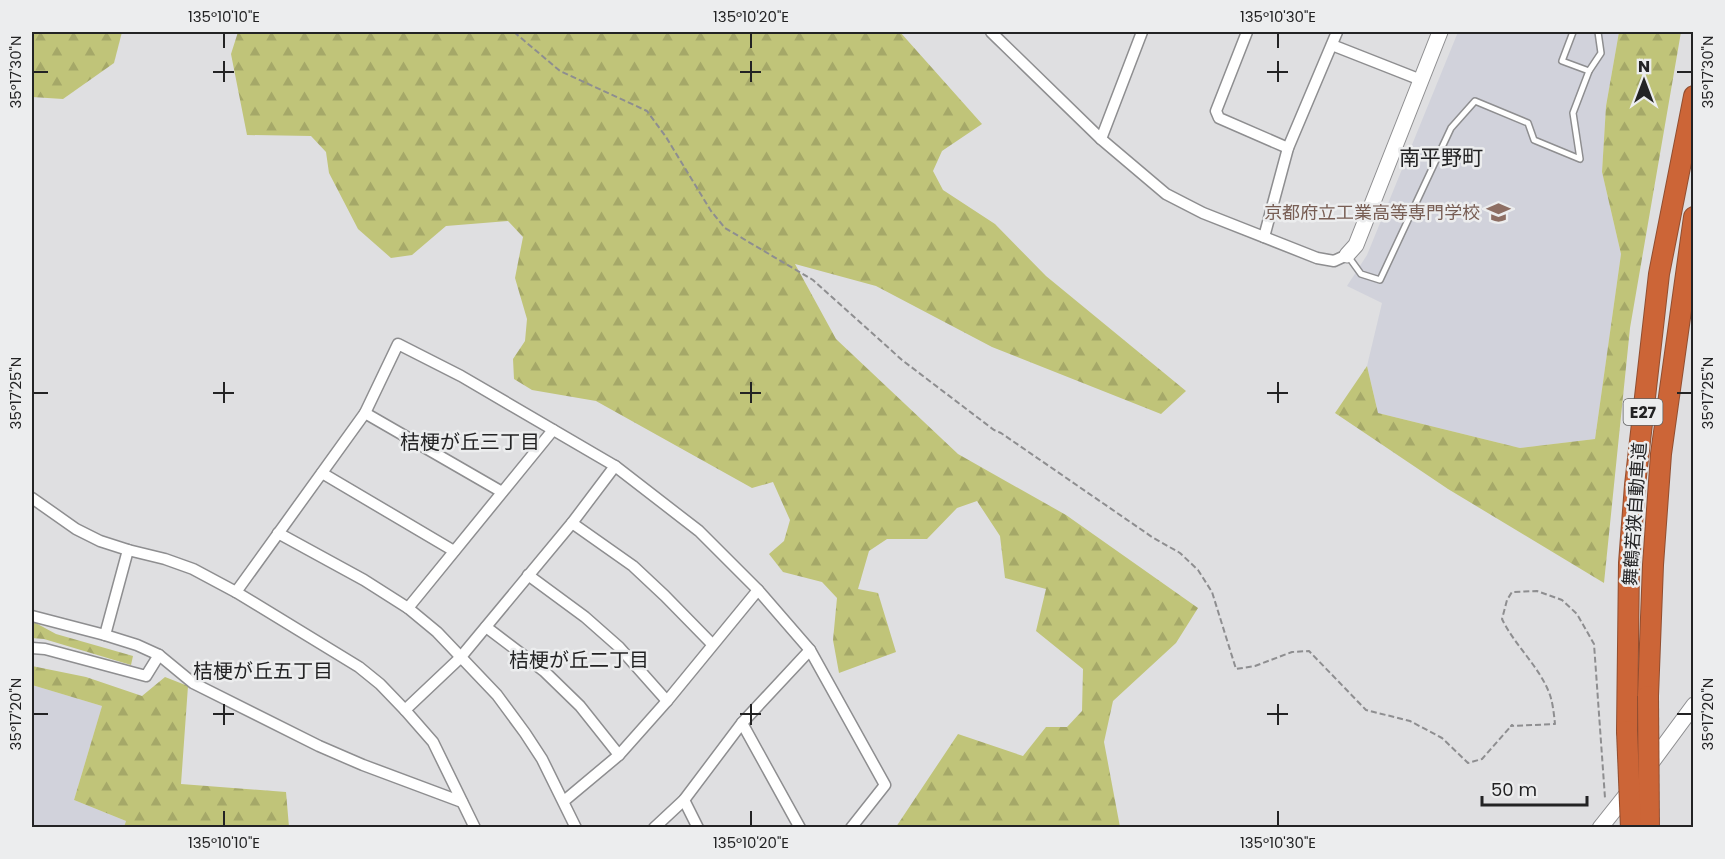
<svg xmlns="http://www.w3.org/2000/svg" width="1725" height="859" font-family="Poppins,'Noto Sans JP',sans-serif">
	<defs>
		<pattern id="forest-firs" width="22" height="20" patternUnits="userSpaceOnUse" patternTransform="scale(1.5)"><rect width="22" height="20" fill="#c0c479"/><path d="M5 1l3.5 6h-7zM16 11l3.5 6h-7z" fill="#a5a868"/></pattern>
	</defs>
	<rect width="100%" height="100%" fill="#dfdfe1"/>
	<g fill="#d1d2db">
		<path d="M1458,32H1619L1606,106L1602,172L1621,254L1595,439L1520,448L1378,413L1367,366L1382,303L1347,286L1367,255Z"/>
		<path d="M32,685L102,706L74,800L126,821L124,827H32Z"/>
	</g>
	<g fill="url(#forest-firs)">
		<path d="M32,32H122L114,63L63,99L32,97Z"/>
		<path d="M238,32H900L982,124L942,151L933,171L943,190L995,224L1046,276L1186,391L1161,414L992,347L876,286L795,264L836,339L958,454L1066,515L1198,608L1176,643L1113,701L1104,742L1120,827H896L958,734L1023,756L1046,727H1067L1082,711L1083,669L1036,631L1046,589L1005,578L1000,536L977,501L957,508L927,539H887L869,551L858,589L878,593L896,652L839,673L833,640L837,598L822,582L783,572L769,554L784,541L790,520L773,482L752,488L596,401L532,390L514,379L513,359L525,341L527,319L515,278L523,237L508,221L446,226L412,255L391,258L358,229L329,173L326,152L311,136L247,135L231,54Z"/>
		<path d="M1619,32H1681L1630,328L1604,583L1448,489L1335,413L1367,366L1378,413L1520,448L1595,439L1621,254L1602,172L1606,106Z"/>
		<path d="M32,621L56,634L133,656L131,665L44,639L32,638Z"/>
		<path d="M32,666L86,677L142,696L165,677L188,686L181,784L286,792L289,827H124L126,821L74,800L102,706L32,685Z"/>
	</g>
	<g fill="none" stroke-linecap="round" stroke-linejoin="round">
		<defs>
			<g id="lane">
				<path d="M1573,32L1562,61L1589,71"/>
				<path d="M1348,256L1361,274L1380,280L1451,128L1475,101L1528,123L1534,140L1580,159L1573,113L1589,71L1601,53L1598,32"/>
			</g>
			<g id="street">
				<path d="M991,32L1101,139L1166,194L1203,213L1317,258L1334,261L1347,255"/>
				<path d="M1247,32L1216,111L1219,118L1288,148"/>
				<path d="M1332,45L1421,80"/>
				<path d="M1101,139L1142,32"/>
				<path d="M1264,237L1288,148L1337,32"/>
				<path d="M365,413L502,492"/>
				<path d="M322,473L454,551"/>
				<path d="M32,498L76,529L100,541L128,550L165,559L193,569L236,592L359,667L380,684L405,710L433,742L475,828"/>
				<path d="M572,523L633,566L665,596L712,644"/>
				<path d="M278,533L364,580L408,608L437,632L497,695L525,733L542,759L576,828"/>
				<path d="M528,575L585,617L619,647L667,701"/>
				<path d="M236,592L365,413L398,344L461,376L615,466L699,531L758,590L810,650L885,785L851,828"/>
				<path d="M408,608L553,430"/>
				<path d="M32,616L105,635L137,645L159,655L193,683L319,746L363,765L462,802"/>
				<path d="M486,627L544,671L580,706L619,755"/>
				<path d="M105,635L128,550"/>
				<path d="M32,648L45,649L146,676L159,655"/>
				<path d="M405,710L460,658L572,523L615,466"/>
				<path d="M742,723L800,828"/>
				<path d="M684,800L698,828"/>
				<path d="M564,801L619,755L667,701L758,590"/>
				<path d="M654,828L684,800L742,723L810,650"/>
			</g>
			<g id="secondary">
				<path d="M1347,255L1356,245L1440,32"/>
				<path d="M1646,770L1694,705"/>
				<path d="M1600,828L1631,789"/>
			</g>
			<g id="highway">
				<path d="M1648,696L1653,565L1661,454L1694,217"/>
				<path d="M1627,731L1629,563L1635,485L1659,274L1694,96"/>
			</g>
		</defs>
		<use href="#lane" stroke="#8e8e90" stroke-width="8"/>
		<use href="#street" stroke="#8e8e90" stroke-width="13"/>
		<use href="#secondary" stroke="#8e8e90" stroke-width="17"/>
		<use href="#highway" stroke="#914e30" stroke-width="22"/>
		<path stroke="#8e8e90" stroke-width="2" stroke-dasharray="6 3" stroke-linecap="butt" d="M514,32L560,71L647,111L666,137L711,211L725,228L813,280L902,360L994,430L1001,433L1152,537L1180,553L1198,570L1212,592L1236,669L1255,666L1292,652L1309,651L1366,710L1410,721L1442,738L1468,763L1482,759L1512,725L1511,726L1555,724C1554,715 1553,704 1550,695C1540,667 1515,646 1502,619L1507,600L1512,592L1537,591L1562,600L1577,614L1594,644L1605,798"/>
		<use href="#lane" stroke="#fff" stroke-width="5"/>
		<use href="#street" stroke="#fff" stroke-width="10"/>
		<use href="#secondary" stroke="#fff" stroke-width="15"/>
		<use href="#highway" stroke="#cc6537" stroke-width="20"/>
		<defs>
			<g id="highway-bridge">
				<path d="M1648,696L1649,828"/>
				<path d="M1627,731L1631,828"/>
			</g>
		</defs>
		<use href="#highway-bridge" stroke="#914e30" stroke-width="22" stroke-linecap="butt"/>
		<use href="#highway-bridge" stroke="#cc6537" stroke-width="20"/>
	</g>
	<path fill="none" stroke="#232324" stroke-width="2" d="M224,33V48M751,33V48M1278,33V48M224,61V82M751,61V82M1278,61V82M33,72H48M213,72H234M740,72H761M1267,72H1288M1677,72H1692M224,382V403M751,382V403M1278,382V403M33,393H48M213,393H234M740,393H761M1267,393H1288M1677,393H1692M224,704V725M751,704V725M1278,704V725M33,714H48M213,714H234M740,714H761M1267,714H1288M1677,714H1692M224,811V826M751,811V826M1278,811V826"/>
	<defs>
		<symbol id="school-bare" viewBox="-9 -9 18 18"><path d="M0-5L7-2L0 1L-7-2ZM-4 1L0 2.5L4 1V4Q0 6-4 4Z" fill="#8d6e63" stroke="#ecedee" stroke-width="2.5" paint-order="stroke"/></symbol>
	</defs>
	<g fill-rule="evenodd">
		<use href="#school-bare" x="1482" y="196" width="33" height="33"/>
	</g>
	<g text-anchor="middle" stroke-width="5" stroke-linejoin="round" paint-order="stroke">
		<rect fill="#ecedee" stroke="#5f6061" stroke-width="1.5" x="1623.5" y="399" width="39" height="26" rx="4.5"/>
		<g font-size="16" font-weight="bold" fill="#232324">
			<text x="1643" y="418">E27</text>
		</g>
		<g font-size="18" fill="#785e54" stroke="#ecedee" text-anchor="end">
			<text x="1480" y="219">京都府立工業高等専門学校</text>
		</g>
		<g font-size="18" fill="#232324" stroke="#ecedee">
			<text transform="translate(1635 514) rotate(-86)" y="6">舞鶴若狭自動車道</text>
		</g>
		<g font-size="20" fill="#232324" stroke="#ecedee">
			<text x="470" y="449">桔梗が丘三丁目</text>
			<text x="579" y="667">桔梗が丘二丁目</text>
			<text x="263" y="678">桔梗が丘五丁目</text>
		</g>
		<g font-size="21" fill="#232324" stroke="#ecedee">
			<text x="1441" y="165">南平野町</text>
		</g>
	</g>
	<rect width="1725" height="859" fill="none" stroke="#ecedee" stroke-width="66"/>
	<g transform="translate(1644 81)" stroke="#ecedee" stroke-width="4.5" paint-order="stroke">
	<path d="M0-4.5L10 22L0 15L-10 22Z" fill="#232324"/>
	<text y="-9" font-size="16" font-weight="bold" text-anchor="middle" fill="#232324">N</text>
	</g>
	<path d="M1482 796v9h105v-9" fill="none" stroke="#232324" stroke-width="3"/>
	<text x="1491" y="796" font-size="18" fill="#232324" stroke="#ecedee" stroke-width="4.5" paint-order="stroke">50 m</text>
	<rect x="33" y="33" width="1659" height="793" fill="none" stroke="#232324" stroke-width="2"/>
	<g font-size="15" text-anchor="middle" fill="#232324">
		<text x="224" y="22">135°10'10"E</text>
		<text x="751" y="22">135°10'20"E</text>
		<text x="1278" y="22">135°10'30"E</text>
		<text transform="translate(16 72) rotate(-90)" y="5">35°17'30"N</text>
		<text transform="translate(1708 72) rotate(-90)" y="5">35°17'30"N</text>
		<text transform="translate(16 393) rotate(-90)" y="5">35°17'25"N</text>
		<text transform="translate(1708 393) rotate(-90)" y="5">35°17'25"N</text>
		<text transform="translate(16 714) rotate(-90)" y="5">35°17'20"N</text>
		<text transform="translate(1708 714) rotate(-90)" y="5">35°17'20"N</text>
		<text x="224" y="848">135°10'10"E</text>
		<text x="751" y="848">135°10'20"E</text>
		<text x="1278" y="848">135°10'30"E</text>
	</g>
</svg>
